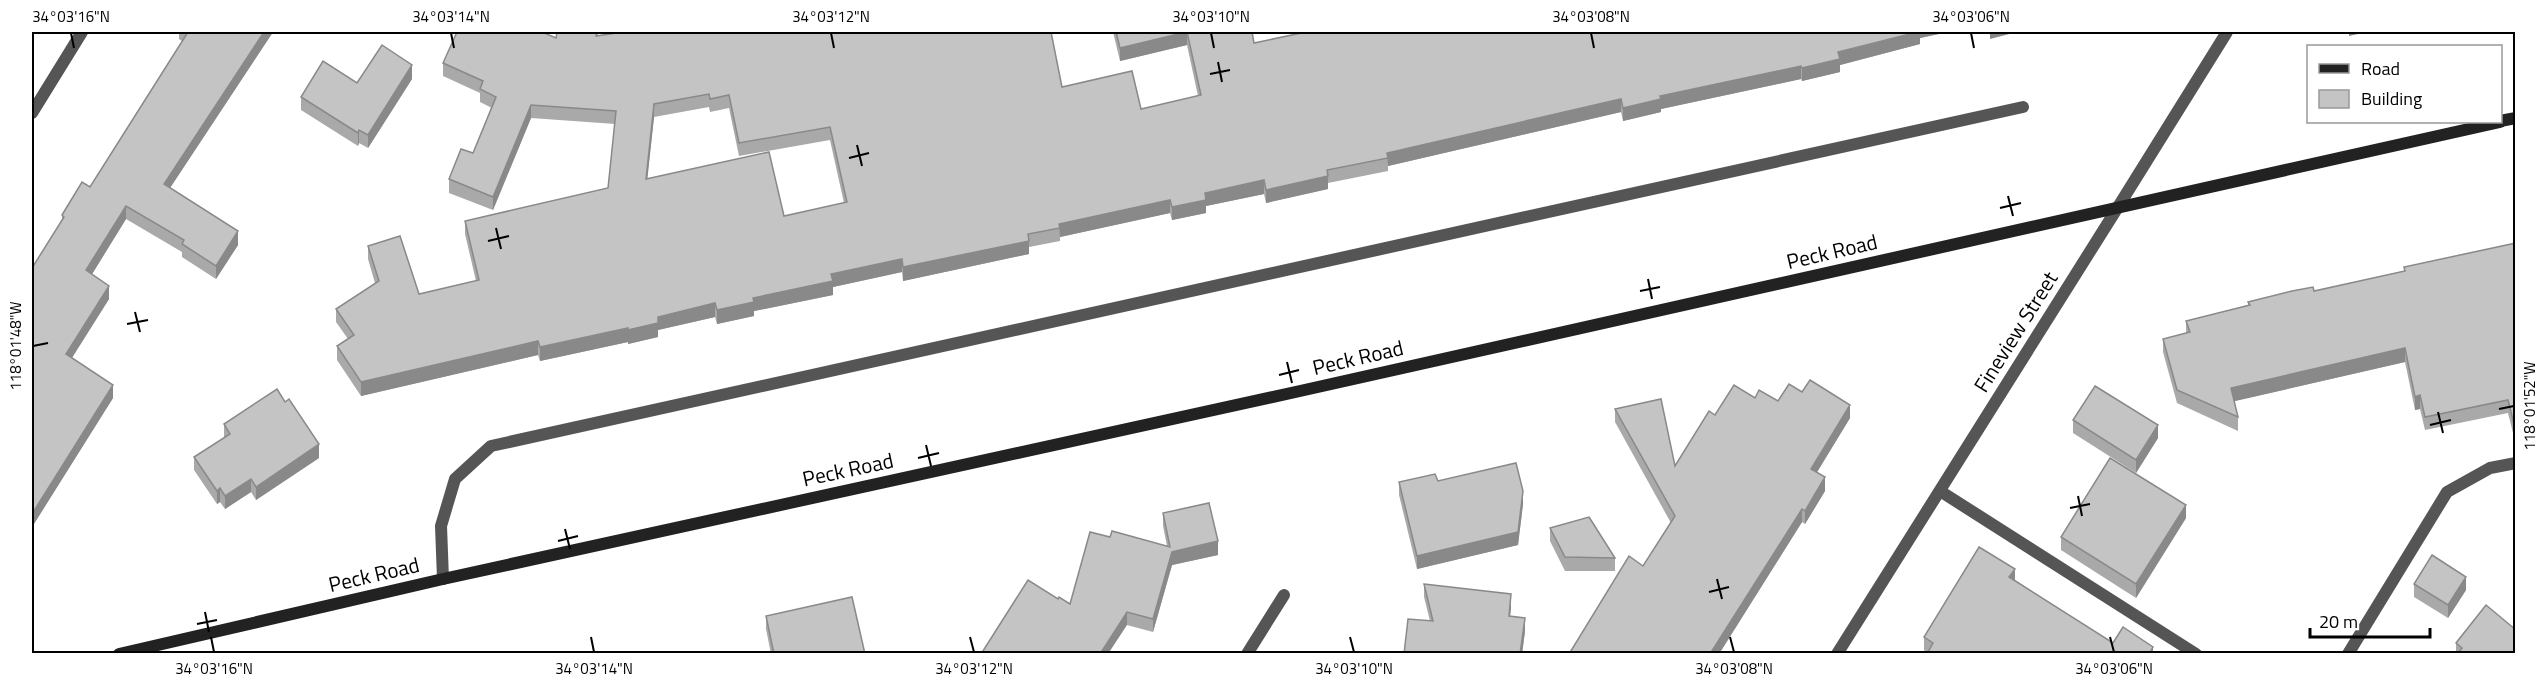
<svg xmlns="http://www.w3.org/2000/svg" width="2547" height="685" font-family="'Titillium Web',sans-serif">
	<rect width="100%" height="100%" fill="#fff"/>
	<g fill="none" stroke-linecap="round" stroke-linejoin="round">
		<g stroke="#555" stroke-width="12">
			<path d="M1940,491L2196,654"/>
			<path d="M443,579L441,526L455,479L491,446L2023,107"/>
			<path d="M2348,654L2447,492L2490,468L2516,463"/>
		</g>
		<g stroke="#555" stroke-width="12">
			<path d="M32,113L82,32"/>
			<path d="M1247,654L1284,595"/>
			<path d="M1837,654L2118,207"/>
		</g>
		<path stroke="#555" stroke-width="12" d="M2118,207L2227,32"/>
		<g stroke="#222" stroke-width="12">
			<path d="M2500,121L2516,118"/>
			<path d="M119,654L443,579L1300,391L2500,122"/>
		</g>
	</g>
	<g fill="#a9a9a9" fill-rule="evenodd">
		<path d="M179,32H273L170,188L238,245L216,279L182,257V252L126,219L92,274L109,299L72,358L113,398L32,527V268L62,221V215L90,187L182,41L179,39Z"/>
		<path d="M598,32V36L1062,87L1141,109L1198,96L1187,45L1120,61L1113,32H1252L1254,43L1306,32H1948L1920,38V44L1840,65V72L1802,81L1801,79L1661,109V112L1623,121L1621,112L1388,166V171L1328,183V189L1266,203L1264,194L1206,206V213L1172,220L1170,213L1060,237V241L1029,247V254L903,281L902,272L833,287V295L754,311V316L717,324L715,317L658,330V337L628,344V342L540,361L538,355L361,396L337,360V346L348,339L336,322V309L375,283L368,259V246L419,294L476,281L465,234V221L608,188L615,124L531,118L493,210L449,193V179L473,153L492,108L480,102V93L443,76V63L556,38ZM709,107L710,112L729,108L739,156L830,140L844,203L784,216L647,179L654,117Z"/>
		<path d="M412,79L368,148L359,143L358,146L301,110V97L357,83Z"/>
		<path d="M2516,243V445L2508,413L2425,430L2420,409L2415,410L2405,362L2234,401L2238,417V431L2177,403L2163,352V339L2186,333V321L2248,305V302L2314,291L2404,271V267Z"/>
		<path d="M1802,392L1850,418L1817,472L1825,491L1805,524L1802,522L1719,654H1569L1643,566L1671,523L1615,422V409L1675,466L1715,415L1755,398L1778,401Z"/>
		<path d="M2073,420L2158,438L2136,473L2073,433Z"/>
		<path d="M224,424L319,458L256,500L251,492L225,509L220,502L217,504L194,470V457L224,438Z"/>
		<path d="M1438,481L1523,504L1518,545L1417,569L1399,495V482Z"/>
		<path d="M1163,513L1218,555L1172,565L1153,632L1127,625L1058,599L1070,604L1110,537L1167,546L1163,526Z"/>
		<path d="M2186,518L2136,598L2061,550V537Z"/>
		<path d="M1550,528L1615,558V571H1565L1550,541Z"/>
		<path d="M2015,580L2113,643L2153,654L1927,653L1924,650V637Z"/>
		<path d="M1424,584L1511,607L1510,616L1525,631L1522,654H1404L1430,621L1424,597Z"/>
		<path d="M2414,584L2466,590L2448,618L2414,597Z"/>
		<path d="M766,616L865,654H771L766,629Z"/>
		<path d="M2456,643L2516,654H2456Z"/>
	</g>
	<g fill="#898989">
		<path d="M264,32H273L164,197V184Z"/>
		<path d="M1187,32V45L1120,61V48Z"/>
		<path d="M1918,32H1948L1920,38V44L1840,65V72L1802,81V68L1838,52Z"/>
		<path d="M1990,32H2017L1990,39Z"/>
		<path d="M2349,32H2367L2349,36Z"/>
		<path d="M412,65V79L368,148V135Z"/>
		<path d="M1801,66V79L1661,109V112L1623,121V108L1660,96Z"/>
		<path d="M1621,99V112L1388,166L1387,153Z"/>
		<path d="M654,104V117L646,192V179Z"/>
		<path d="M531,105V118L493,210V197Z"/>
		<path d="M359,130V143L358,146V133Z"/>
		<path d="M1328,176V189L1266,203V190Z"/>
		<path d="M1264,180V194L1206,206V213L1172,220V207L1205,193Z"/>
		<path d="M1170,200V213L1060,237L1059,224Z"/>
		<path d="M126,206V219L86,284V270Z"/>
		<path d="M238,231V245L216,279V266Z"/>
		<path d="M1029,241V254L903,281V267Z"/>
		<path d="M902,259V272L833,287V295L754,311V316L717,324V310L753,298L831,274Z"/>
		<path d="M109,286V299L66,367V354Z"/>
		<path d="M715,303V317L658,330V337L628,344V330L658,317Z"/>
		<path d="M628,328V342L540,361V347Z"/>
		<path d="M538,341V355L361,396V382Z"/>
		<path d="M2405,348V362L2231,402V388Z"/>
		<path d="M113,385V398L32,527V514Z"/>
		<path d="M2420,395V409L2415,410V397Z"/>
		<path d="M1850,405V418L1811,482V469Z"/>
		<path d="M2158,425V438L2136,473V460Z"/>
		<path d="M319,444V458L256,500V487Z"/>
		<path d="M1825,477V491L1805,524V511Z"/>
		<path d="M251,479V492L225,509V496Z"/>
		<path d="M220,488V502L217,504V491Z"/>
		<path d="M1523,491V504L1518,545L1417,569V556Z"/>
		<path d="M2186,505V518L2136,598V584Z"/>
		<path d="M1802,509V522L1719,654H1710Z"/>
		<path d="M1218,541V555L1172,565L1153,632V619L1172,552Z"/>
		<path d="M2015,569V582L2009,577Z"/>
		<path d="M2466,577V590L2448,618V605Z"/>
		<path d="M1511,594V607L1509,629V616Z"/>
		<path d="M1127,612V625L1108,654H1100Z"/>
		<path d="M1525,618V631L1522,654H1520Z"/>
		<path d="M2153,647V654H2149Z"/>
	</g>
	<g fill="#c4c4c4" stroke="#898989" stroke-width="1.5" fill-rule="evenodd">
		<path d="M188,32H264L164,184L238,231L216,266L182,244L184,240L126,206L86,270L109,286L66,354L113,385L32,514V268L64,217L62,215L82,182L90,187Z"/>
		<path d="M457,32H542L556,38L557,32H597L596,36L623,32H1051L1062,87L1132,71L1141,109L1201,95L1187,32L1120,48L1116,32H1252L1254,43L1306,32H1918L1838,52L1840,59L1802,68L1801,66L1660,96L1661,99L1623,108L1621,99L1387,153L1388,158L1327,170L1328,176L1266,190L1264,180L1205,193L1206,200L1172,207L1170,200L1059,224L1060,228L1028,234L1029,241L903,267L902,259L831,274L833,281L753,298L754,302L717,310L715,303L658,317V323L628,330V328L540,347L538,341L361,382L337,346L354,335L336,309L379,281L368,246L400,236L419,294L479,280L465,221L608,188L616,111L531,105L493,197L449,179L461,149L473,153L496,97L480,89L483,81L443,63ZM709,94L710,99L729,95L739,143L830,127L847,202L784,216L769,152L646,179L654,104Z"/>
		<path d="M382,45L412,65L368,135L359,130L358,133L301,97L323,61L357,83Z"/>
		<path d="M2516,243V432L2508,400L2425,417L2420,395L2415,397L2405,348L2231,388L2238,417L2177,390L2163,339L2190,332L2186,321L2250,305L2248,302L2292,291L2313,287L2314,291L2405,271L2404,267Z"/>
		<path d="M1810,380L1850,405L1811,469L1825,477L1805,511L1802,509L1710,654H1569L1629,556L1643,566L1675,516L1615,409L1661,399L1675,466L1709,411L1715,415L1734,385L1755,398L1759,390L1778,401L1789,384L1802,392Z"/>
		<path d="M2095,386L2158,425L2136,460L2073,420Z"/>
		<path d="M277,389L285,402L289,399L319,444L256,487L251,479L225,496L220,488L217,491L194,457L230,434L224,424Z"/>
		<path d="M2110,458L2186,505L2136,584L2061,537Z"/>
		<path d="M1516,463L1523,491L1518,532L1417,556L1399,482L1435,474L1438,481Z"/>
		<path d="M1209,503L1218,541L1172,552L1153,619L1127,612L1100,654H981L1028,580L1058,599L1059,597L1070,604L1090,532L1110,537L1112,531L1170,547L1163,513Z"/>
		<path d="M1589,517L1615,558L1565,557L1550,528Z"/>
		<path d="M1979,547L2015,569L2009,577L2113,643L2123,627L2153,647L2149,654H1927L1933,643L1924,637Z"/>
		<path d="M2432,555L2466,577L2448,605L2414,584Z"/>
		<path d="M1424,584L1511,594L1509,616L1525,618L1520,654L1441,653V654H1404L1408,619L1433,621Z"/>
		<path d="M852,597L865,654H774L766,616Z"/>
		<path d="M2486,605L2516,630V654H2457L2462,648L2456,643Z"/>
	</g>
	<path fill="none" stroke="#000" stroke-width="2" d="M71,33L74,48M451,33L454,48M831,33L834,48M1211,33L1214,48M1591,33L1594,48M1971,33L1974,48M1218,62L1222,82M1210,74L1230,70M857,145L862,166M849,158L869,153M2008,196L2013,216M2000,208L2021,203M496,228L501,249M488,241L509,236M1648,279L1652,299M1640,291L1660,287M135,312L140,332M127,324L148,320M33,346L48,343M1287,362L1292,383M1279,375L1299,370M2499,409L2514,406M2438,412L2443,433M2430,425L2451,420M926,445L931,466M918,458L939,453M2078,496L2082,516M2070,508L2090,504M565,529L570,549M558,541L578,536M1717,579L1722,599M1709,592L1729,587M205,612L209,632M197,624L217,620M211,637L214,652M591,637L594,652M970,637L974,652M1350,637L1354,652M1730,637L1734,652M2110,637L2114,652"/>
	<g text-anchor="middle" stroke-width="4.5" stroke-linejoin="round" paint-order="stroke">
		<g font-size="21" fill="#000" stroke="#fff">
			<text transform="translate(1832 252) rotate(-13)" y="7">Peck Road</text>
			<text transform="translate(2016 332) rotate(-58)" y="7">Fineview Street</text>
			<text transform="translate(1358 358) rotate(-13)" y="7">Peck Road</text>
			<text transform="translate(848 470) rotate(-12)" y="7">Peck Road</text>
			<text transform="translate(374 575) rotate(-13)" y="7">Peck Road</text>
		</g>
	</g>
	<rect width="2547" height="685" fill="none" stroke="#ffffff" stroke-width="66"/>
	<rect x="2307" y="45" width="195" height="78" fill="#ffffff" stroke="#999999" stroke-width="1.5"/>
	<rect x="2319" y="64" width="30" height="9" fill="#222222" stroke="#999999" stroke-width="1.5"/>
	<text x="2361" y="75" font-size="18" fill="#000000">Road</text>
	<rect x="2319" y="90" width="30" height="18" fill="#c4c4c4" stroke="#999999" stroke-width="1.5"/>
	<text x="2361" y="105" font-size="18" fill="#000000">Building</text>
	<path d="M2310 628v9h120v-9" fill="none" stroke="#000000" stroke-width="3"/>
	<text x="2319" y="628" font-size="18" fill="#000000" stroke="#ffffff" stroke-width="4.5" paint-order="stroke">20 m</text>
	<rect x="33" y="33" width="2481" height="619" fill="none" stroke="#000" stroke-width="2"/>
	<g font-size="15" text-anchor="middle" fill="#000">
		<text x="71" y="22">34°03'16"N</text>
		<text x="451" y="22">34°03'14"N</text>
		<text x="831" y="22">34°03'12"N</text>
		<text x="1211" y="22">34°03'10"N</text>
		<text x="1591" y="22">34°03'08"N</text>
		<text x="1971" y="22">34°03'06"N</text>
		<text transform="translate(16 346) rotate(-90)" y="5">118°01'48"W</text>
		<text transform="translate(2530 406) rotate(-90)" y="5">118°01'52"W</text>
		<text x="214" y="674">34°03'16"N</text>
		<text x="594" y="674">34°03'14"N</text>
		<text x="974" y="674">34°03'12"N</text>
		<text x="1354" y="674">34°03'10"N</text>
		<text x="1734" y="674">34°03'08"N</text>
		<text x="2114" y="674">34°03'06"N</text>
	</g>
</svg>
